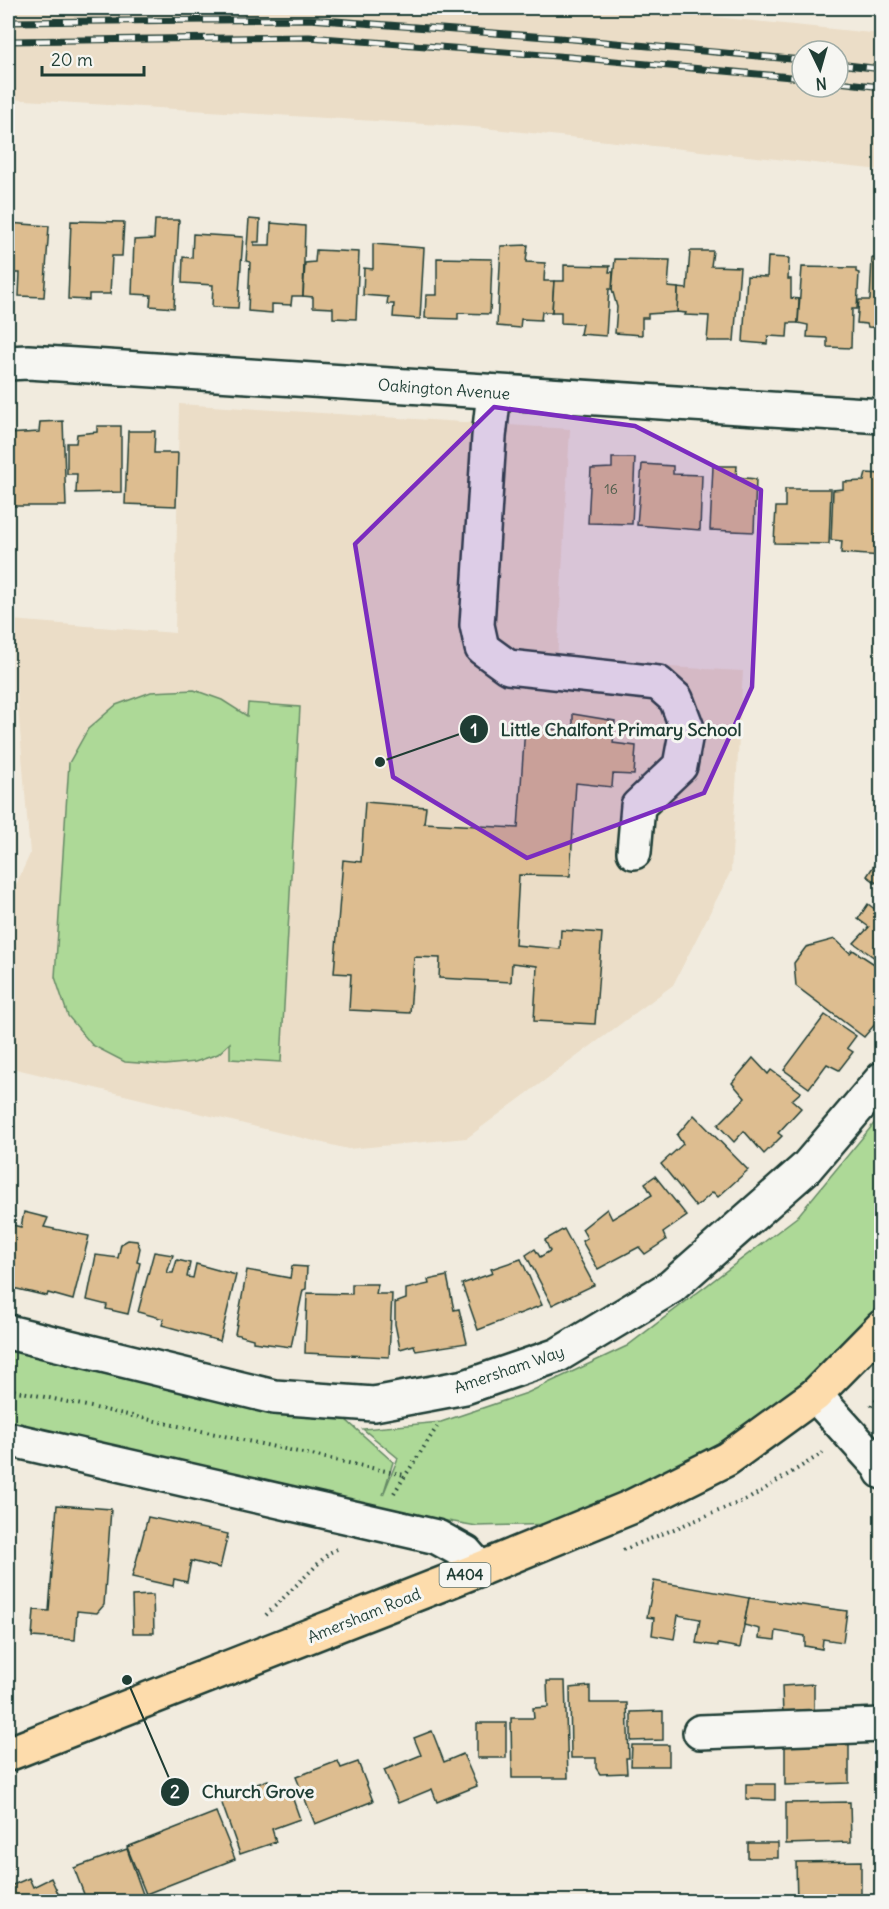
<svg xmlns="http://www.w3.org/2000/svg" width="889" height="1909" font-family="Delius,sans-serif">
	<rect width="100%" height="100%" fill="#f1ebde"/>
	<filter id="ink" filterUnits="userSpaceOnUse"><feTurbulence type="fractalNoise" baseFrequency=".0167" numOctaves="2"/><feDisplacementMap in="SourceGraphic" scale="12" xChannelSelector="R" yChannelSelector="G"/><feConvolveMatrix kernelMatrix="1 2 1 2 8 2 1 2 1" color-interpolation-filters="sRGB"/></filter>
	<g filter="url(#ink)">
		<g fill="#ebddc7" fill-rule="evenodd">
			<path d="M8,8H629L881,34V170L474,127L8,99ZM802,51H838V87H802Z"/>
			<path d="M179,404L570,429L557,661L743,671L731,871L673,985L467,1138L348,1149L8,1067V902L30,854L11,620L175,633Z"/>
		</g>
		<g fill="#add997" stroke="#668b66" stroke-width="1.5">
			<path d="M194,690L222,700L247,716L248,703L300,707L281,1062L230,1059V1043L218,1054L195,1062L165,1065L125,1062L92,1045L68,1016L55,977L69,763L88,729L116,705L151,692Z"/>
			<path d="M881,1115L882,1301L878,1306L780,1405L659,1479L558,1524L477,1526L378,1509L8,1429V1348L346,1420L393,1462L383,1495L398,1458L363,1429L441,1422L527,1393L627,1346L797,1217Z"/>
		</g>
		<g fill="#ddbd90" stroke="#1f3d34" stroke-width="1.5">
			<path d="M249,219L260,220L259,242H254V245H270L271,223L305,226L303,296H292L291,305L272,304V313L248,311L250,262L246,261Z"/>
			<path d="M155,220H179L174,308L150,306L151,295L132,294L134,240L154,239Z"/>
			<path d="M71,221L124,222L122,256H112L110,294H89V300L68,299Z"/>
			<path d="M8,223L49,226L44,297L19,296L20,273H8Z"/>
			<path d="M193,234L243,237L238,308L212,307L213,285L182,283L183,257L192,258Z"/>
			<path d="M373,244L424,248L420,319L393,317L394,304H387L388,297L363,295L364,268L373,269Z"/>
			<path d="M528,245L526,262L545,263L544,281H554L552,312H542L541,320L521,319L520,328L497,326L501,246Z"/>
			<path d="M316,250L359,252L356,319L333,318V308L313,307V297L303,296L305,263L315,262Z"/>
			<path d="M690,251H713L711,266L740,267L734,341H707L709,316L685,315L686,313L677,312L678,288L687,289Z"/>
			<path d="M768,257L789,258L788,279H791V298L799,299L798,323H788L787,337L768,336L767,344L743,342L747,276L767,277Z"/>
			<path d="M437,258L492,259L490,314L458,313V319L425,318L426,295H437Z"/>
			<path d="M872,258L882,259V328L868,327L867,324L857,323L859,300H870Z"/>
			<path d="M615,259L670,260L668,287L678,288L677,312L648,314V318H642V335L615,333L617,307L612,289Z"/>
			<path d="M564,265L610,266L609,272H613L612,289H609L606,336L580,334L582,324L561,323V312H552L554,281H564Z"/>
			<path d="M802,267L856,268V272L859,273L857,309H852L851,348L827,347V338L807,337L808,325L798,323Z"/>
			<path d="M63,421L66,506H14L8,434L39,432L40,422Z"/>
			<path d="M97,426H121V492L76,493L77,474H67V443H76L77,434L97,432Z"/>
			<path d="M128,431H155L154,453H178L176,506L125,504Z"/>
			<path d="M612,458H635L632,524L588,523L591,469L612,468Z"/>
			<path d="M642,464L673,466V474L702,475L700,530L637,525Z"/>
			<path d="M713,466H737L736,477L756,479L754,532L710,530Z"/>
			<path d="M866,473L882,474L881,556L841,553L842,541L831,540L833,490L843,489V482L864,481Z"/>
			<path d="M785,489H831L829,544L774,543L776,507H785Z"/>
			<path d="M573,714L615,721L613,743L636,746L634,775L613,774L612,787L576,783L570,876L519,875L515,945L560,949L561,930L602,933L595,1024L534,1021L537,966L512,963L511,982L439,978L440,958L414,957L410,1013L349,1010L351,974L334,973L343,860L361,862L365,802L426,807L424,823L518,828L525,727L573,731Z"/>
			<path d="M882,853V887L867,876Z"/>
			<path d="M868,904L880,913L882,910V963L854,943L869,927L858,919Z"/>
			<path d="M835,939L850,953L853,950L882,969V1003L880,1006L882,1007V1016L864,1037L796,986L794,963L806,947Z"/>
			<path d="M825,1015L856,1036L847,1048L853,1052L839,1070L827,1064L809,1088L784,1070Z"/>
			<path d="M753,1058L768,1074L771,1070L801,1092L792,1100L801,1108L778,1133L782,1136L764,1154L744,1131L734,1142L718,1125L745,1098L732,1083Z"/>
			<path d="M694,1115L748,1170L718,1197L713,1192L696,1207L661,1164L683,1144L677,1135Z"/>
			<path d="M655,1176L687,1216L663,1233L666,1240L645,1254L639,1247L598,1269L582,1241L587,1238L582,1229L607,1209L612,1219L652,1195L645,1183Z"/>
			<path d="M24,1212L48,1218L44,1227L89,1236L73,1300L48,1293L47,1296L13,1288L15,1285L8,1283V1224L21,1227Z"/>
			<path d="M564,1229L594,1285L552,1305L526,1255L535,1249L540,1257L550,1251L545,1240Z"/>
			<path d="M128,1240L137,1241L140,1248L137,1262L140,1263L128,1314L106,1309L107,1305L87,1300L96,1255L118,1258L121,1244Z"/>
			<path d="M154,1252L173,1255L167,1273H173L177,1260L190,1263L187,1277L193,1278L196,1264L236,1275L220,1341L162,1325L164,1319L138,1312Z"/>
			<path d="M521,1259L542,1305L478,1330L462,1284L493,1273L491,1269Z"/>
			<path d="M292,1266L307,1267L306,1289L303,1290L291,1347L253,1342V1339L235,1334L247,1270L290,1278Z"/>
			<path d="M447,1276L454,1310L459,1309L467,1343L416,1351L414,1345L400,1349L395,1324V1303L406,1299V1289L429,1284L428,1280Z"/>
			<path d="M352,1284H378L376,1294H392L389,1357L305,1353L307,1293L352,1294Z"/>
			<path d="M57,1505L111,1509L104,1605L97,1613L77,1611L75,1640L32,1637L34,1610L49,1611Z"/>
			<path d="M148,1517L228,1534L220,1568L191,1561L187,1582L174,1579L173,1586L132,1577Z"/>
			<path d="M654,1581L749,1598L740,1648L718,1644V1646L696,1643L700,1619L678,1615L674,1639L652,1635L654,1618L647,1617Z"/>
			<path d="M153,1595L154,1633H133L132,1596Z"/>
			<path d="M749,1598L847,1611L843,1642L823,1639L822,1649L805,1646V1636L776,1631L775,1640L759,1638L760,1629L744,1625Z"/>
			<path d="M547,1681H565L568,1778H512L511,1718H534L533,1708L548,1707Z"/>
			<path d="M814,1684V1716L783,1717L782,1686Z"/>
			<path d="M590,1686V1703H627L629,1758H626L627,1773L600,1774L596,1768V1758H571L570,1688Z"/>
			<path d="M663,1711V1740L631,1741V1712Z"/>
			<rect x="477" y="1723" width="29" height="35"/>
			<path d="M432,1731L444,1762L463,1754L477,1786L437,1802L432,1789L398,1803L384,1770L421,1755L414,1738Z"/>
			<path d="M849,1742V1783L785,1785V1744Z"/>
			<path d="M632,1745H669V1766H631Z"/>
			<path d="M338,1761L341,1768L358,1762L373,1801L315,1824L296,1777Z"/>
			<path d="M268,1780L273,1794L289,1788L300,1819L272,1829L276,1842L240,1854L220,1798Z"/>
			<path d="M746,1784H775V1800L746,1799Z"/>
			<path d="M850,1802L851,1842L786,1844V1803Z"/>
			<path d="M216,1812L235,1859L146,1894L127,1847Z"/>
			<rect x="748" y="1843" width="30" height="15"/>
			<path d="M127,1849L144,1897L132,1902H87L74,1868Z"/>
			<path d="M861,1861V1901L797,1902L796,1862Z"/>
			<path d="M29,1878L33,1887L51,1878L62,1902H8V1887Z"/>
		</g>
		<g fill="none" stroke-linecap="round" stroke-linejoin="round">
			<defs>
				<g id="minor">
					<path d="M8,363L28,362L882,416"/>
					<path d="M494,392L489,437L477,625L482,648L508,667L658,683L676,699L687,728L680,766L638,806L634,852"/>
					<path d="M8,1332L274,1397L374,1404L465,1387L558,1355L671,1287L806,1168L882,1079"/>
					<path d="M815,1395L879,1466L882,1472"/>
					<path d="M8,1439L437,1537L466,1553L480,1569"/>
					<path d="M700,1732L882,1725"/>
				</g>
				<path id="major" d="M8,1754L480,1569L631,1507L727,1459L815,1395L882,1327"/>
			</defs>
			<use href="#minor" stroke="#1f3d34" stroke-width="38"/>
			<use href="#major" stroke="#1f3d34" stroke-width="38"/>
			<g stroke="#1f3d34" stroke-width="4" stroke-dasharray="1.5 4.5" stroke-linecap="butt">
				<path d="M8,1389L404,1475"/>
				<path d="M871,1406L882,1394"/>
				<path d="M394,1493L437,1427"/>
				<path d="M623,1550L750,1498L823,1453"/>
				<path d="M266,1615L329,1553L337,1549"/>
			</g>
			<use href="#minor" stroke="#f6f6f2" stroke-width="33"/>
			<use href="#major" stroke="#fddcac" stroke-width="33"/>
			<defs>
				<g id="rail">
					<path d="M8,22L309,19L572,39L802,60"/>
					<path d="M8,41L309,37L570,57L802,78"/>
					<path d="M838,64L882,69"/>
					<path d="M838,82L882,87"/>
				</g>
			</defs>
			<use href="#rail" stroke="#1f3d34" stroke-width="7"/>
			<use href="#rail" stroke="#f6f6f2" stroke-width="4.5" stroke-dasharray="14" stroke-linecap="butt"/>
		</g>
	</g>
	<path fill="#7b2cbf" fill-opacity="0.2" stroke="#7b2cbf" stroke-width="4.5" stroke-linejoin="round" d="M494,407L635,426L761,490L752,687L704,793L527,858L393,777L355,544Z"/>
	<g text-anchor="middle" stroke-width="6" stroke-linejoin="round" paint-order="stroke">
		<g font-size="14" fill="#4e5d4b">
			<text x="611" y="494">16</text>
		</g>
		<rect fill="#f6f6f2" stroke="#60746d" stroke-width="1.5" x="439.5" y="1563" width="51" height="24" rx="4.5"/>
		<g font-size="15" font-weight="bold" fill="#1f3d34">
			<text x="465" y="1580">A404</text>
		</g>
		<g font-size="16" fill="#1f3d34" stroke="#f6f6f2">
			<text transform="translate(444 389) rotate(4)" y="6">Oakington Avenue</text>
			<text transform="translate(509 1369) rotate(-19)" y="6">Amersham Way</text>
			<text transform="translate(364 1615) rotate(-22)" y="6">Amersham Road</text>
		</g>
	</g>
	<path fill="none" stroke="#1f3d34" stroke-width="2" d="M380 762L474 729M127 1680L175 1792"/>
	<g fill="#1f3d34" stroke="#f6f6f2" stroke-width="2">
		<circle cx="380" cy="762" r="6"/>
		<circle cx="127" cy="1680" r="6"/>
		<circle cx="474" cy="729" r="15"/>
		<circle cx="175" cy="1792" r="15"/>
	</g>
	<g font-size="18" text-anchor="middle" font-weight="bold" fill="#fff">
		<text x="474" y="736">1</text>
		<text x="175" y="1798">2</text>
	</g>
	<g font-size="18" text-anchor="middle" font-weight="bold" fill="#1f3d34" stroke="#f6f6f2" stroke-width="6" stroke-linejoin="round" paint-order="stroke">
		<text x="621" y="736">Little Chalfont Primary School</text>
		<text x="258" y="1798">Church Grove</text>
	</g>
	<rect width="889" height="1909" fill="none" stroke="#f6f6f2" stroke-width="30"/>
	<rect x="15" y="15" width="859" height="1879" fill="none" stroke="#1f3d34" stroke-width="2" filter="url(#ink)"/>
	<g transform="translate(820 69) rotate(175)"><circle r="28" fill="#f6f6f2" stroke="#a0aca6" stroke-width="1.5"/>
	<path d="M0-4.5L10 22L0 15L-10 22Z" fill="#1f3d34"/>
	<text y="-9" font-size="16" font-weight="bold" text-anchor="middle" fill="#1f3d34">N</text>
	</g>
	<path d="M42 66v9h102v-9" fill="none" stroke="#1f3d34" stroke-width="3"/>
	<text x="51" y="66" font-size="18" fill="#1f3d34" stroke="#f6f6f2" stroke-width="4.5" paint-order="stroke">20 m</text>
</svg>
